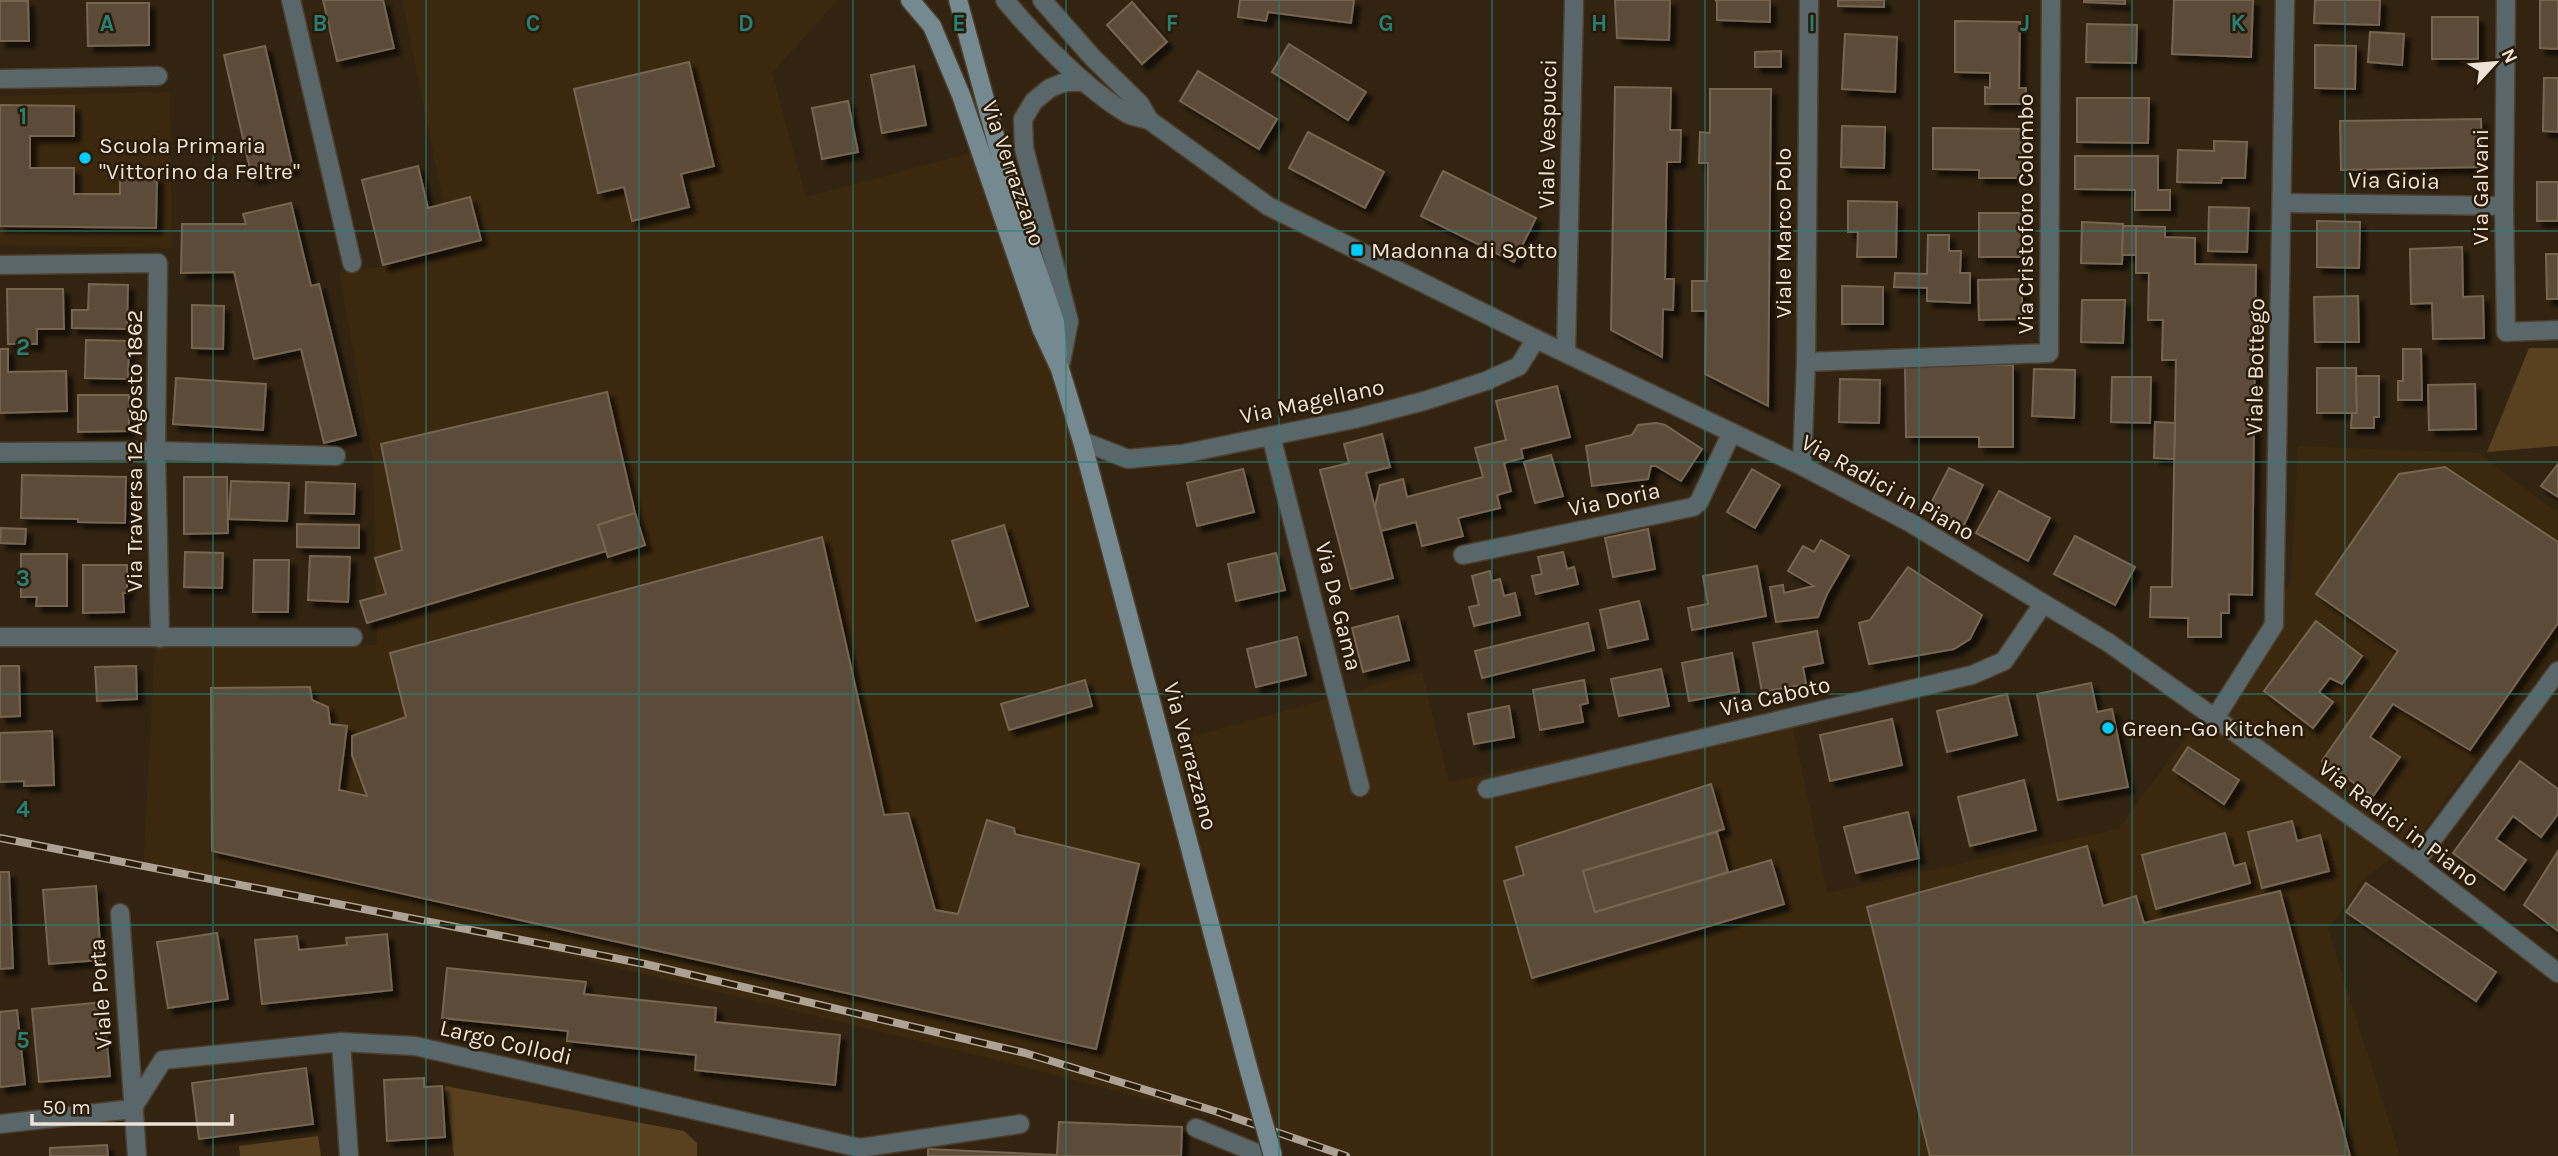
<svg xmlns="http://www.w3.org/2000/svg" width="2558" height="1156" font-family="Karla,sans-serif">
	<defs>
		<filter id="shadow"><feDropShadow dx="6" dy="6" stdDeviation="2" flood-color="#0009"/></filter>
	</defs>
	<rect width="100%" height="100%" fill="#332411"/>
	<g fill="#3b280e">
		<path d="M402,0H838L772,73L806,197L993,147L1159,746L1422,672L1449,782L1790,712L1827,893L2118,829L2216,697L2291,581L2298,446L2478,453L2558,513V644L2416,841L2366,877L2328,929L2400,1156H1343L1312,1143L1013,1064L310,893L143,871L155,644L377,645L373,461L339,273L454,255Z"/>
		<path d="M170,92L172,248L0,246V96Z"/>
	</g>
	<g fill="#59401e">
		<path d="M2529,348H2558V446L2487,452Z"/>
		<path d="M445,1086L684,1131L697,1143V1156H454Z"/>
		<path d="M318,1136L321,1156H240L239,1146Z"/>
	</g>
	<g fill="#5b4b37" stroke="#766550" stroke-width="2" filter="url(#shadow)">
		<path d="M323,0H383L394,48L337,61Z"/>
		<path d="M1240,0H1354L1351,23L1268,12L1266,21L1238,17Z"/>
		<path d="M1615,0H1670L1669,40L1617,38Z"/>
		<path d="M1770,0V22L1717,20V1L1715,0Z"/>
		<path d="M1838,0H1884V7L1838,6Z"/>
		<path d="M2084,0H2125V4L2084,2Z"/>
		<path d="M2174,0H2253L2251,57L2172,54Z"/>
		<path d="M2315,0H2380L2379,25L2314,23Z"/>
		<path d="M2540,0H2558V49L2540,48Z"/>
		<path d="M0,1H28L29,41H0Z"/>
		<path d="M1132,2L1167,42L1142,64L1107,25Z"/>
		<path d="M87,3H149V45L88,46Z"/>
		<rect x="2432" y="17" width="46" height="42"/>
		<path d="M1955,21L2020,22L2019,88H2026V104H1985V87L1990,88V73L1955,72Z"/>
		<path d="M2087,24L2137,25L2136,63L2086,62Z"/>
		<path d="M2370,32L2404,34L2402,65L2368,62Z"/>
		<path d="M1845,34L1897,37L1895,92L1842,89Z"/>
		<path d="M1289,44L1366,92L1348,120L1272,72Z"/>
		<path d="M2315,45L2356,46L2355,89L2315,88Z"/>
		<path d="M265,46L293,168L252,178L224,55Z"/>
		<path d="M1781,51V67H1755V52Z"/>
		<path d="M689,62L714,166L681,174L689,207L632,221L624,187L598,193L574,89Z"/>
		<path d="M914,66L926,125L882,133L871,75Z"/>
		<path d="M1198,71L1277,119L1259,149L1180,101Z"/>
		<path d="M2544,78H2558V132L2543,131Z"/>
		<path d="M1615,87L1671,88L1670,130H1681L1680,162H1667L1665,279H1674L1673,310L1663,309L1662,357L1611,330Z"/>
		<path d="M1710,89H1771L1768,406L1705,374L1706,311H1692V281H1707L1708,163H1699L1700,132L1710,133Z"/>
		<path d="M2077,98H2149L2148,143L2077,142Z"/>
		<path d="M848,101L858,152L822,159L812,108Z"/>
		<path d="M0,105L74,106V136H30V168H74V194H120V177H157L156,228L0,226Z"/>
		<path d="M2481,119L2482,167L2341,170L2340,121Z"/>
		<path d="M1842,126L1885,127L1884,168L1841,167Z"/>
		<path d="M1933,128L2025,129L2024,178H1979V170L1933,169Z"/>
		<path d="M1308,132L1384,172L1365,208L1289,168Z"/>
		<path d="M2214,141L2247,142L2245,178H2222L2221,183L2177,182L2178,150L2214,151Z"/>
		<path d="M2075,156H2158V190H2170V210H2135V190L2075,189Z"/>
		<path d="M418,166L428,208L470,197L481,240L383,265L362,180Z"/>
		<path d="M1443,171L1536,218L1514,262L1421,216Z"/>
		<rect x="2537" y="182" width="21" height="39"/>
		<path d="M1848,201L1897,202L1896,257H1857L1858,232H1848Z"/>
		<path d="M291,203L311,286L319,284L356,435L324,443L301,349L254,359L234,272L181,273L182,224H246L243,214Z"/>
		<path d="M2209,207L2249,208L2247,252L2208,251Z"/>
		<path d="M1979,213H2025L2024,257H1979Z"/>
		<path d="M2317,221L2360,222L2359,268L2317,267Z"/>
		<path d="M2082,222L2123,224L2122,264L2081,263Z"/>
		<path d="M2123,226H2136V255H2122Z"/>
		<path d="M2136,226L2165,227V237L2195,238V264L2256,265L2252,595L2229,594V613H2221V637H2188V618L2150,617L2151,587H2172L2176,360H2162L2163,320H2148L2149,273H2136Z"/>
		<path d="M1928,235H1949V251H1961L1960,273H1970V303L1927,301V288L1894,287L1895,273L1927,274Z"/>
		<path d="M2462,247L2463,297L2483,296L2484,338L2433,339L2432,303L2411,304L2410,249Z"/>
		<path d="M2546,254H2558V299H2547Z"/>
		<path d="M2022,279V319L1979,320L1978,280Z"/>
		<path d="M89,284L128,285L127,329L72,328V310H88Z"/>
		<path d="M1842,286L1883,287V324H1842Z"/>
		<path d="M7,289H63L64,329H37V344H8Z"/>
		<path d="M2358,296L2359,342H2315L2314,297Z"/>
		<path d="M2082,300H2125L2123,343L2081,342Z"/>
		<path d="M192,305L224,306L223,349L192,348Z"/>
		<path d="M86,340L129,341L128,379L85,378Z"/>
		<path d="M0,349H8V372L66,371L67,411L0,413Z"/>
		<path d="M2403,349H2421L2422,400H2398V381H2403Z"/>
		<path d="M1905,365H2013V447H1979V437H1906Z"/>
		<path d="M2317,368H2356L2357,413H2317Z"/>
		<path d="M2034,369L2075,370L2074,418L2032,416Z"/>
		<path d="M2356,376H2379V417H2374V428H2351L2352,413H2357Z"/>
		<path d="M2112,377H2151L2150,423L2111,422Z"/>
		<path d="M176,378L266,384L263,430L173,424Z"/>
		<path d="M1840,379L1880,380L1879,423L1839,422Z"/>
		<path d="M2475,384L2476,429L2429,430L2428,385Z"/>
		<path d="M1557,386L1570,437L1521,449L1523,458L1504,463L1511,491L1497,495L1500,508L1458,518L1463,536L1422,546L1416,522L1381,531L1375,507L1380,485L1403,479L1407,497L1483,477L1475,448L1506,440L1496,401Z"/>
		<path d="M607,392L635,513L598,525L606,551L367,623L360,601L386,594L375,558L402,550L381,444Z"/>
		<path d="M78,395H129V431L78,432Z"/>
		<path d="M2155,422L2175,423L2174,459L2154,458Z"/>
		<path d="M1656,423L1665,425L1702,449L1681,481L1656,466H1651L1648,479L1592,486L1586,446L1632,435L1638,425Z"/>
		<path d="M1382,434L1390,467L1366,473L1393,578L1351,589L1320,470L1349,463L1344,444Z"/>
		<path d="M1551,455L1563,496L1535,503L1524,462Z"/>
		<path d="M2558,464V497L2541,486Z"/>
		<path d="M2445,467L2558,542V623L2470,750L2393,704L2370,737L2400,757L2373,796L2322,761L2398,651L2316,594L2399,474Z"/>
		<path d="M1949,468L1983,485L1964,525L1929,507Z"/>
		<path d="M1243,469L1254,512L1197,526L1187,483Z"/>
		<path d="M1752,469L1780,485L1755,528L1727,512Z"/>
		<path d="M22,475L126,477L125,523L78,522V519L21,518Z"/>
		<path d="M184,477H227L228,533L184,534Z"/>
		<path d="M231,481L289,483L287,521L229,519Z"/>
		<path d="M306,482L355,484L354,514L305,513Z"/>
		<path d="M1999,491L2050,518L2028,561L1976,533Z"/>
		<path d="M635,513L645,545L608,557L598,525Z"/>
		<path d="M297,524L359,525V548L297,547Z"/>
		<path d="M1004,525L1028,606L976,621L952,541Z"/>
		<path d="M1,528L26,529L25,544L0,543Z"/>
		<path d="M1648,529L1655,569L1613,577L1605,538Z"/>
		<path d="M2075,536L2135,567L2115,605L2054,574Z"/>
		<path d="M822,537L884,815L908,813L935,910L958,914L987,820L1014,828L1015,834L1139,864L1096,1049L212,851L211,688L310,687L312,700L328,707L330,724L347,726L339,790L367,796L352,755V736L406,717L390,653Z"/>
		<path d="M1821,540L1849,556L1827,594L1818,617L1776,622L1770,587L1783,585L1784,593L1814,586L1788,571L1803,546L1814,552Z"/>
		<path d="M185,552L223,553L222,588L184,587Z"/>
		<path d="M1563,552L1567,569L1574,567L1578,584L1536,594L1532,576L1542,574L1538,557Z"/>
		<path d="M1276,553L1285,590L1236,601L1228,564Z"/>
		<path d="M21,554H67V606H36L37,597H21Z"/>
		<path d="M310,556L350,557L348,602L308,600Z"/>
		<path d="M254,560H289L288,612H253Z"/>
		<path d="M83,565H127V593H123L124,612L83,613Z"/>
		<path d="M1757,566L1766,616L1692,630L1688,608L1708,604L1703,576Z"/>
		<path d="M1908,567L1982,615L1970,639L1954,649L1869,664L1859,623L1870,620Z"/>
		<path d="M1490,571L1492,581L1500,579L1504,596L1515,593L1520,615L1474,626L1469,607L1479,605L1472,576Z"/>
		<path d="M1639,601L1648,639L1608,648L1600,610Z"/>
		<path d="M1398,616L1409,660L1363,672L1352,628Z"/>
		<path d="M2316,621L2362,656L2342,684L2330,678L2319,692L2333,702L2313,728L2264,691Z"/>
		<path d="M1588,623L1594,650L1482,678L1475,651Z"/>
		<path d="M1817,631L1823,663L1803,667L1806,684L1762,692L1753,643Z"/>
		<path d="M1297,637L1306,675L1256,687L1247,649Z"/>
		<path d="M1732,653L1739,692L1689,701L1682,663Z"/>
		<path d="M0,666H19L20,716L0,717Z"/>
		<path d="M136,666L137,699L97,701L95,667Z"/>
		<path d="M1661,669L1669,706L1619,716L1611,679Z"/>
		<path d="M1085,680L1092,706L1009,730L1001,704Z"/>
		<path d="M1584,680L1588,703L1580,705L1583,722L1540,730L1533,690Z"/>
		<path d="M2091,683L2097,712L2112,709L2128,787L2058,800L2037,694Z"/>
		<path d="M2007,694L2017,735L1947,752L1937,711Z"/>
		<path d="M1509,706L1514,737L1474,744L1468,714Z"/>
		<path d="M1892,719L1902,765L1830,781L1820,735Z"/>
		<path d="M52,731L54,785L24,786V781L0,782V733Z"/>
		<path d="M2188,747L2239,780L2224,804L2173,770Z"/>
		<path d="M2520,761L2558,789V814L2541,837L2513,816L2496,839L2526,860L2504,890L2453,853Z"/>
		<path d="M2024,780L2036,830L1970,846L1958,797Z"/>
		<path d="M1711,784L1724,829L1583,871L1595,912L1771,860L1784,904L1532,978L1504,881L1524,875L1516,847Z"/>
		<path d="M1908,812L1919,858L1856,873L1844,827Z"/>
		<path d="M2292,821L2297,841L2320,835L2329,871L2262,888L2248,832Z"/>
		<path d="M1717,832L1728,872L1595,912L1583,871Z"/>
		<path d="M2225,833L2234,866L2245,863L2250,883L2156,909L2142,855Z"/>
		<path d="M2087,846L2103,906L2136,896L2144,923L2280,891L2350,1156H1930L1867,907Z"/>
		<path d="M2558,851V931L2524,905Z"/>
		<path d="M0,872H9L13,968L0,969Z"/>
		<path d="M2366,883L2496,972L2476,1001L2346,912Z"/>
		<path d="M96,886L101,960L49,964L43,890Z"/>
		<path d="M217,933L228,999L168,1008L157,942Z"/>
		<path d="M387,934L392,990L262,1004L255,940L297,936L299,950L347,945L346,938Z"/>
		<path d="M447,968L586,982L584,994L716,1008L715,1022L840,1035L835,1085L695,1070L696,1055L567,1041L568,1031L442,1018Z"/>
		<path d="M103,1002L110,1076L39,1082L32,1009Z"/>
		<path d="M17,1010L25,1084L0,1087V1012Z"/>
		<path d="M306,1068L313,1124L199,1139L192,1083Z"/>
		<path d="M424,1078V1087L442,1086L445,1137L387,1141L384,1080Z"/>
		<path d="M1059,1122L1182,1127L1181,1156H928V1149L1057,1155Z"/>
		<path d="M107,1145L108,1156H50V1148Z"/>
	</g>
	<g fill="none" stroke-linecap="round" stroke-linejoin="round">
		<defs>
			<g id="minor">
				<path d="M291,0L352,263"/>
				<path d="M2506,0L2504,206L2506,332L2558,330"/>
				<path d="M0,79L158,76"/>
				<path d="M2283,203L2504,206"/>
				<path d="M0,265L158,263L156,451L160,638"/>
				<path d="M1566,352L1574,0"/>
				<path d="M1061,362L1069,321L1024,148L1023,119L1034,101L1050,88L1065,82H1085"/>
				<path d="M1806,362L2049,353L2051,0"/>
				<path d="M1271,436L1360,787"/>
				<path d="M1082,441L1128,459L1148,457L1182,454L1354,419L1424,401L1486,381L1519,366L1536,339"/>
				<path d="M0,452L156,451L336,456"/>
				<path d="M1802,466L1806,362L1809,0"/>
				<path d="M1463,555L1693,507L1699,502L1731,434"/>
				<path d="M0,637H353"/>
				<path d="M2215,718L2274,625L2285,0"/>
				<path d="M1487,789L1972,675L2004,661L2043,604"/>
				<path d="M2415,863L2558,671"/>
				<path d="M120,913L137,1156"/>
				<path d="M341,1042L349,1156"/>
				<path d="M0,1124L132,1109L163,1060L341,1042L415,1046L860,1148L1020,1124"/>
				<path d="M1196,1128L1264,1156"/>
			</g>
			<g id="tertiary">
				<path d="M1005,0C1035,37 1087,90 1128,114C1134,117 1142,118 1149,120L1268,206L1536,339L1802,466L1909,522L2109,643L2215,718L2415,863L2558,973"/>
				<path d="M1042,0L1093,58L1140,104L1149,120"/>
			</g>
			<g id="secondary">
				<path d="M910,0L932,26L961,95L1041,328L1060,369L1082,441L1248,1067"/>
				<path d="M958,0L1008,184L1055,322L1058,355"/>
			</g>
		</defs>
		<use href="#minor" stroke="#4d3f2d" stroke-width="21"/>
		<use href="#tertiary" stroke="#4d3f2d" stroke-width="21"/>
		<use href="#secondary" stroke="#4d3f2d" stroke-width="21"/>
		<use href="#minor" stroke="#59666a" stroke-width="18"/>
		<use href="#tertiary" stroke="#59666a" stroke-width="18"/>
		<use href="#secondary" stroke="#748990" stroke-width="18"/>
		<defs>
			<path id="rail" d="M0,838L645,964L1025,1053L1218,1112L1346,1156"/>
		</defs>
		<use href="#rail" stroke="#aea294" stroke-width="8"/>
		<use href="#rail" stroke="#291b07" stroke-width="5" stroke-dasharray="16" stroke-linecap="butt"/>
		<defs>
			<path id="secondary-bridge" d="M1248,1067L1273,1156"/>
		</defs>
		<use href="#secondary-bridge" stroke="#4d3f2d" stroke-width="21" stroke-linecap="butt"/>
		<use href="#secondary-bridge" stroke="#748990" stroke-width="18"/>
	</g>
	<path fill="none" stroke="#258178" stroke-width="2" stroke-opacity="0.55" d="M213,0V1156M426,0V1156M639,0V1156M853,0V1156M1066,0V1156M1279,0V1156M1492,0V1156M1705,0V1156M1919,0V1156M2132,0V1156M2345,0V1156M0,231H2558M0,462H2558M0,694H2558M0,925H2558"/>
	<g fill="#00cbf9" stroke="#291b07" stroke-width="2.5">
		<circle cx="85" cy="158" r="7"/>
		<rect x="1350" y="243" width="14" height="14" rx="3.5"/>
		<circle cx="2108" cy="728" r="7"/>
	</g>
	<g text-anchor="middle" stroke-width="5" stroke-linejoin="round" paint-order="stroke">
		<g font-size="23" fill="#ece2d6" stroke="#291b07">
			<text transform="translate(1547 134) rotate(-89)" y="8">Viale Vespucci</text>
			<text transform="translate(1014 173) rotate(71)" y="8">Via Verrazzano</text>
			<text transform="translate(2394 180) rotate(1)" y="8">Via Gioia</text>
			<text transform="translate(2480 187) rotate(-90)" y="8">Via Galvani</text>
			<text transform="translate(2025 214) rotate(-90)" y="8">Via Cristoforo Colombo</text>
			<text transform="translate(1783 233) rotate(-90)" y="8">Viale Marco Polo</text>
			<text transform="translate(2255 367) rotate(-89)" y="8">Viale Bottego</text>
			<text transform="translate(1312 401) rotate(-12)" y="8">Via Magellano</text>
			<text transform="translate(134 451) rotate(-90)" y="8">Via Traversa 12 Agosto 1862</text>
			<text transform="translate(1888 487) rotate(29)" y="8">Via Radici in Piano</text>
			<text transform="translate(1614 499) rotate(-12)" y="8">Via Doria</text>
			<text transform="translate(1339 606) rotate(76)" y="8">Via De Gama</text>
			<text transform="translate(1775 696) rotate(-13)" y="8">Via Caboto</text>
			<text transform="translate(1191 756) rotate(75)" y="8">Via Verrazzano</text>
			<text transform="translate(2399 823) rotate(37)" y="8">Via Radici in Piano</text>
			<text transform="translate(100 994) rotate(-94)" y="8">Viale Porta</text>
			<text transform="translate(506 1042) rotate(13)" y="8">Largo Collodi</text>
		</g>
		<g font-size="23" fill="#ece2d6" stroke="#291b07" text-anchor="start">
			<text x="99" y="153">Scuola Primaria<tspan x="99" dy="26">"Vittorino da Feltre"</tspan></text>
			<text x="1371" y="258">Madonna di Sotto</text>
			<text x="2122" y="736">Green-Go Kitchen</text>
		</g>
	</g>
	<g font-size="23" text-anchor="middle" font-weight="bold" fill="#258178" stroke="#291b07" stroke-width="5" stroke-linejoin="round" paint-order="stroke">
		<text x="107" y="31">A</text>
		<text x="320" y="31">B</text>
		<text x="533" y="31">C</text>
		<text x="746" y="31">D</text>
		<text x="959" y="31">E</text>
		<text x="1172" y="31">F</text>
		<text x="1386" y="31">G</text>
		<text x="1599" y="31">H</text>
		<text x="1812" y="31">I</text>
		<text x="2025" y="31">J</text>
		<text x="2238" y="31">K</text>
		<text x="23" y="124">1</text>
		<text x="23" y="355">2</text>
		<text x="23" y="586">3</text>
		<text x="23" y="817">4</text>
		<text x="23" y="1048">5</text>
	</g>
	<g transform="translate(2495 63) rotate(64)" stroke="#291b07" stroke-width="5" paint-order="stroke">
	<path d="M0-5L12 26L0 18L-12 26Z" fill="#ece2d6"/>
	<text y="-10" font-size="19" font-weight="bold" text-anchor="middle" fill="#ece2d6">N</text>
	</g>
	<path d="M32 1114v10h200v-10" fill="none" stroke="#ece2d6" stroke-width="3.5"/>
	<text x="42" y="1114" font-size="21" fill="#ece2d6" stroke="#291b07" stroke-width="5" paint-order="stroke">50 m</text>
</svg>
